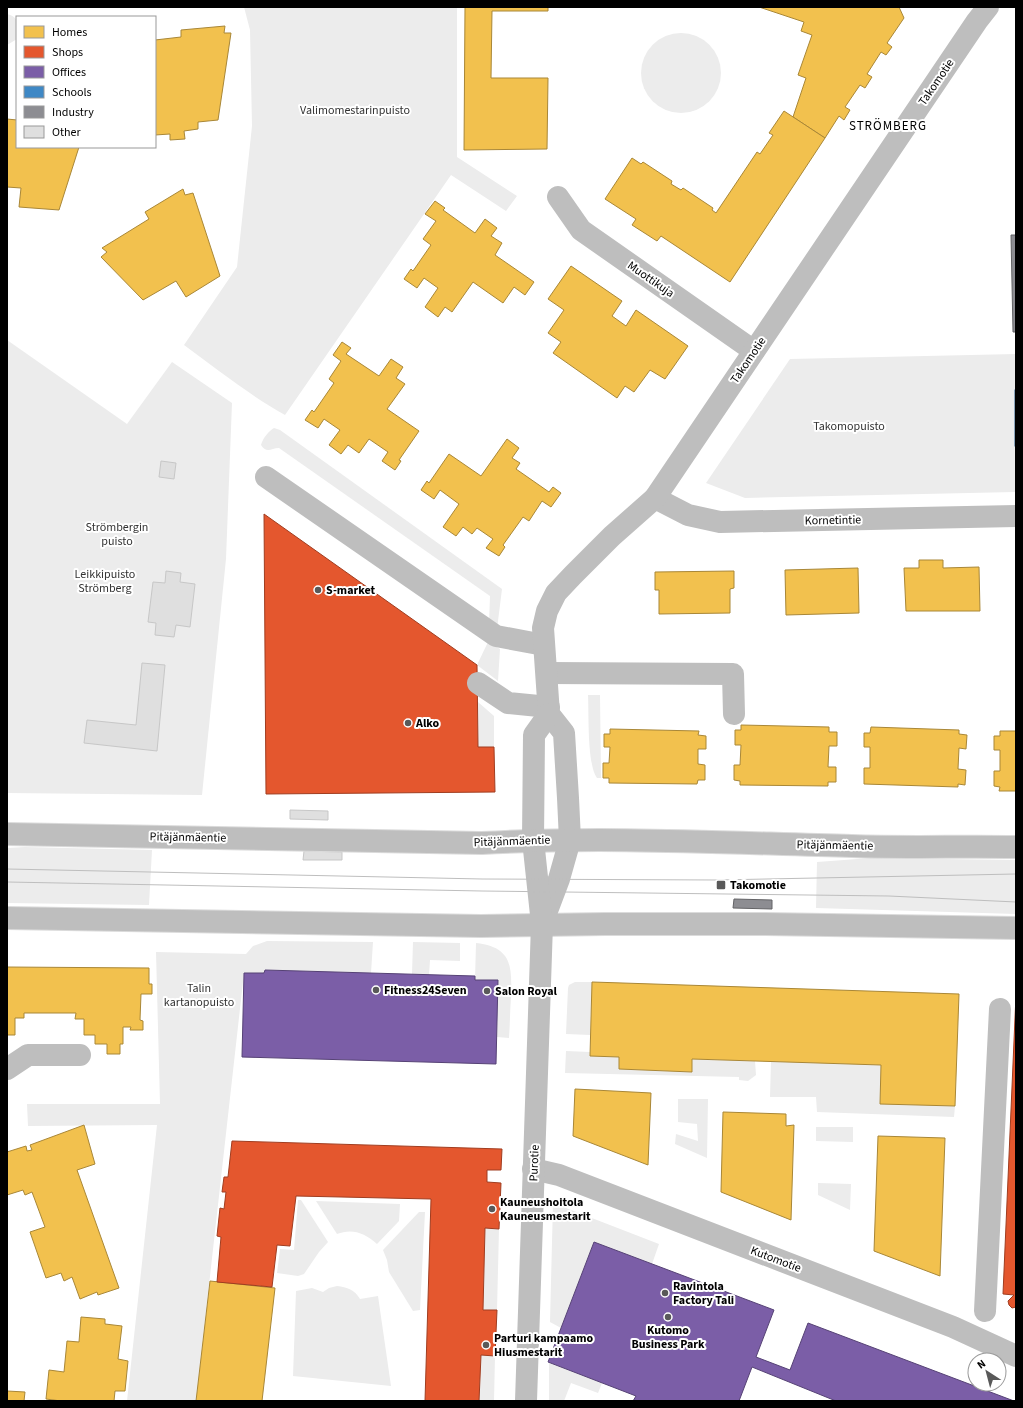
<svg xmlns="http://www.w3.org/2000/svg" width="1023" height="1408" font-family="'Source Sans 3',sans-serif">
	<rect width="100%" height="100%" fill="#fff"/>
	<g fill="#ececec">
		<path d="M244,7H457V157L517,196L506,211L451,175L285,415C249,395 217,369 184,345L237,267L252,126L250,30Z"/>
		<path d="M7,14C21,17 17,27 17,39L7,45Z"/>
		<circle cx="681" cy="73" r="40"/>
		<path d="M7,340L127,424L172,362L232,403L226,559L202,795L7,793Z"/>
		<path d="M1016,354L1015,492L745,498L706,483L790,359Z"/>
		<path d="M274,428L280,430L502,589L497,629L489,624L490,596L279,448C271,448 267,454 261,445C263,438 268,432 274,428Z"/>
		<path d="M488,642L500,649L498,681L477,665Z"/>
		<path d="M588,695H600L601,778H597C587,765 589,713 588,695Z"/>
		<path d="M478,702L494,716V747H478Z"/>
		<path d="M25,847L152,850L149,905L7,903V848Z"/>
		<path d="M871,858L1016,860V914L816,908L817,862Z"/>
		<path d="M267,941L373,942L371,973L265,970L264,973H244L196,1401H127L157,1125L28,1126L27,1104H160L156,952L246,954L253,946Z"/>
		<path d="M413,942L460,943V961L430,960L429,975L412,974Z"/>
		<path d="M476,943C512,947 512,966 511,997C510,1010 510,1024 509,1038L497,1037L498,981L475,980Z"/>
		<path d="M575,982H592L590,1035L566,1034L568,988L569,985Z"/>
		<path d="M566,1051L590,1052V1056L619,1057V1069L691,1072L692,1059L755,1061L756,1075L748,1081L739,1080V1077L565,1073Z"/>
		<path d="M771,1061L881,1065L880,1104L955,1106L954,1117L817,1112L816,1097H770Z"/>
		<path d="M678,1099H708L707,1158L675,1144L676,1134L698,1141L697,1124L678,1122Z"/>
		<path d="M816,1127H853V1142L816,1141Z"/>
		<path d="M818,1183L851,1184L850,1210L818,1195Z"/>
		<path d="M298,1200H301L328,1242L319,1252L304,1274L298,1276L277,1273L280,1249L294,1250Z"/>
		<path d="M316,1201L400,1204L399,1221L377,1244C365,1233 352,1228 337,1234Z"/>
		<path d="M553,1203L659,1244L652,1264L594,1242L561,1328L550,1322Z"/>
		<path d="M419,1212H425L420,1310L413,1311L389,1272L387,1260L383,1250Z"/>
		<path d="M485,1228L499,1229L497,1310H483Z"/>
		<path d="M337,1286C347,1287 355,1290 360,1299L378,1296L391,1386L293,1376L296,1291L312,1288L323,1292L329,1288Z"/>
		<path d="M481,1355L495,1356L494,1401H479Z"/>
		<path d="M549,1363L602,1383L598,1393L571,1383L564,1401L549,1400Z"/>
	</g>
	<g fill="#f2c14e" stroke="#a98737">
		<path d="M465,7H548V11H492L491,78H548L547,149L464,150Z"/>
		<path d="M759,7H899L904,18L887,43L892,47L886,55L881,52L867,74L872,77L865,88L860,85L845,107L850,110L844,120L839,116L825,138L793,117L806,78L798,75L812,35L801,31L804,22Z"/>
		<path d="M225,26L224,33H231L218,120L198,122V129L184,131L185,139L170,140V134L155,135V40L181,37V30Z"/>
		<path d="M784,111L825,138L730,282L661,236L657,241L632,225L636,219L605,199L632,158L641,164L643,162L672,181L671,184L681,190L683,188L713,208L712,210L716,213L757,152L760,154L773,135L769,133Z"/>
		<path d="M7,119L17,120V147H79L59,210L19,207L21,188L7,187Z"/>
		<path d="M183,189L185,195L193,193L220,276L186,297L176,281L143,300L101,257L107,252L102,248L149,219L145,212Z"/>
		<path d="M435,201L445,208L443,210L475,233L485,219L497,228L491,236L502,243L495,255L534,282L525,295L514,287L503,303L473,282L452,312L445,307L438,317L425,307L438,288L424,278L417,288L404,279L411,269L413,271L431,245L423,239L436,221L425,214Z"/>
		<path d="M571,266L622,301L612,316L626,326L636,310L688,346L665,379L650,370L634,392L625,386L617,398L553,353L561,342L548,333L564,310L548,299Z"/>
		<path d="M342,342L351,348L346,354L379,376L391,359L403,367L396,378L405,384L387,409L419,431L399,460L401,461L395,470L382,461L388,452L369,439L359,453L348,445L341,454L329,445L340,430L324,419L318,428L305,420L312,410L314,412L334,383L329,379L341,361L333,355Z"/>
		<path d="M507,439L519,448L512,458L520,463L516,469L549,492L553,487L561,493L551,507L542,501L529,521L523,517L503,545L505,547L499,556L486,548L493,539L477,528L472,534L463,527L456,536L443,527L459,504L440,490L434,499L421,490L427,481L429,483L449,454L481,476Z"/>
		<path d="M919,560H943V568L979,567L980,611H906L904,568H919Z"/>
		<path d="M858,568L859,613L786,615L785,570Z"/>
		<path d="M734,571V588L730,589V613L659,614V590H655V572Z"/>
		<path d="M741,725L829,727V732H837V746H829L828,767H836V782H828V786L740,785V781L734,780V765H740L741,745H735V730H741Z"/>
		<path d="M871,727L959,730V734L967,735L966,749L959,748L958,769L966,770L965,785L958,784V787L864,784V768H870V747H864V733H870Z"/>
		<path d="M610,729L699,731L698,735L706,736V749H698V764L705,765V780H698L697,784L609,783V778H603V763H609L610,747H604V734H610Z"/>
		<path d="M1000,731H1016V791H999L1000,787L994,786V771H1000V750H994V736H1000Z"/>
		<path d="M7,967L149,968V984H152V994H141L140,1020L143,1021V1030H130L131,1027H123V1044H120V1054H107V1044H95V1035H84V1019H75L76,1013H24V1018H15V1035H7Z"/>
		<path d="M592,982L959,994L955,1106L880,1104L881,1065L692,1059V1072L619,1069V1057L590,1056Z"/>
		<path d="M575,1089L651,1093L648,1165L573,1136Z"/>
		<path d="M723,1112L786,1114V1126L794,1125L791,1220L721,1192Z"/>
		<path d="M84,1125L95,1164L77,1170L119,1288L98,1295L97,1292L80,1299L72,1277L64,1281L61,1273L46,1278L30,1232L45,1227L32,1192L25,1195L23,1190L7,1195V1152L26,1146L27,1151L32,1150L30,1145Z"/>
		<path d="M878,1136L945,1138L940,1276L874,1251Z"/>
		<path d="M210,1281L275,1288L262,1401H196Z"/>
		<path d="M81,1317L105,1319V1324L122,1326L118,1359L128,1361L125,1391H115L114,1401H61L46,1399L49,1370L64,1372L67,1341L79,1342Z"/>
		<path d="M7,1391L25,1392L24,1401H7Z"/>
	</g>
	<g fill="#e4572e" stroke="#a03d20">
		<path d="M264,514L477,665L478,747H494L495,792L266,794Z"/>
		<path d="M1016,995V1307L1012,1308L1009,1305L1008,1301L1014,1295L1003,1294Z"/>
		<path d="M232,1141L502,1149L501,1170H487V1182L501,1183L499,1229L485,1228L483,1310H497L495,1356L481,1355L479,1401H425L431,1199L296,1196L290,1246L277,1245L272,1287L217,1282L221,1237L217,1236L220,1208L224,1209L226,1192H222L224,1177H228Z"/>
	</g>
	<g fill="#7b5ea7" stroke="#564275">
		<path d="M265,970L475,976V980H498L496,1064L242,1057L244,973H264Z"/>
		<path d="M594,1242L774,1310L756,1357L790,1370L808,1323L1014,1401H836L752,1367L739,1401H633L636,1396L548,1362Z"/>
	</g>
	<rect fill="#3f88c5" stroke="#2c5f8a" x="1015" y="390" width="1" height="56"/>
	<g fill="#8d8d92" stroke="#636366">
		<path d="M1011,235H1016V332H1013Z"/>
		<path d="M734,899L772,900V909L733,908Z"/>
	</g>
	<g fill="#dfdfdf" stroke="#c7c7c7">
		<path d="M161,461L176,463L174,479L159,477Z"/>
		<path d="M166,571L181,573L180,582L195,584L190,627L176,625L174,637L155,635L156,623L148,622L153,582L165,583Z"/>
		<path d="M142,663L165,665L157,751L84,743L87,720L136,725Z"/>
		<path d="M290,810L328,811V820L290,819Z"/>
		<path d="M304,851L342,852V860H303Z"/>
	</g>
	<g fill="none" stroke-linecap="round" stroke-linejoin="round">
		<defs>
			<g id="major">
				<path d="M7,834L482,843C606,836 729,843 852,846C907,848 961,846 1016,847"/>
				<path d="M7,918L481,926L605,924H765L1016,928"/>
			</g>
		</defs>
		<use href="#major" stroke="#dbdbdb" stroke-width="24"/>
		<g stroke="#bebebe" stroke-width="22">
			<path d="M558,197L581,230L754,351"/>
			<path d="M266,477L496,636L544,645"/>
			<path d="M655,498L688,515L720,522L1016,516"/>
			<path d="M547,673L733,674L734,714"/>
			<path d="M478,683L508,703L549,707"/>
			<path d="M542,924L559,879L570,840L568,798L564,733L549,714L543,628L547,611L556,593L573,575L612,536L655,498L977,21L988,7"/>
			<path d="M7,1069L28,1055H80"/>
			<path d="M533,1169L559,1175L953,1327L1016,1356"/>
			<path d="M985,1311L1000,1009"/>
			<path d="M526,1401L542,924L533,840L534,735L549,714"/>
		</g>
		<use href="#major" stroke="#bebebe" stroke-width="22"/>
		<g stroke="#bebebe" stroke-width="1">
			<path d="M7,869L482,879L717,880L1016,874"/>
			<path d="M7,882L482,891L889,896L1016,902"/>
		</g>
	</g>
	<g fill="#595959" stroke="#fff" stroke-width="1.5">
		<circle cx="318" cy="590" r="4"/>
		<circle cx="408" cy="723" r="4"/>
		<rect x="716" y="880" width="10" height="10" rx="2"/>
		<circle cx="376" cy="990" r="4"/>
		<circle cx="487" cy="991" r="4"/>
		<circle cx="492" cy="1209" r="4"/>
		<circle cx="665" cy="1293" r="4"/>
		<circle cx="668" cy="1317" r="4"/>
		<circle cx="486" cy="1345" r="4"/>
	</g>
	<g text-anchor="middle" stroke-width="4" stroke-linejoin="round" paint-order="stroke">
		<g font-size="12" fill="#000" stroke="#fff">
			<text transform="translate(936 82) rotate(-56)" y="4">Takomotie</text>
			<text transform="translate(651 279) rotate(35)" y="4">Muottikuja</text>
			<text transform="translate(748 360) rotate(-56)" y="4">Takomotie</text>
			<text transform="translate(833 520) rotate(-1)" y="4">Kornetintie</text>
			<text transform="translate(188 837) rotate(1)" y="4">Pitäjänmäentie</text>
			<text transform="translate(512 841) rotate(-2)" y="4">Pitäjänmäentie</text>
			<text transform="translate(835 845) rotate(1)" y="4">Pitäjänmäentie</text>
			<text transform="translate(534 1163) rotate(-88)" y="4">Purotie</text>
			<text transform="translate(776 1259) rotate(21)" y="4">Kutomotie</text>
		</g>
		<g font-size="12" fill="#333" stroke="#fff">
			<text x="355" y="114">Valimomestarinpuisto</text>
			<text x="849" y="430">Takomopuisto</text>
			<text x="117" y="531">Strömbergin<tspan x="117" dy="14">puisto</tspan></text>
			<text x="105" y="578">Leikkipuisto<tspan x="105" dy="14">Strömberg</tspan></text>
			<text x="199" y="992">Talin<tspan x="199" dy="14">kartanopuisto</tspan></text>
		</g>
		<g font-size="12" font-weight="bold" fill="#000" stroke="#fff" text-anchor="start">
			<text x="326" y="594">S-market</text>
			<text x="416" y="727">Alko</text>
			<text x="730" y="889">Takomotie</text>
			<text x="384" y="994">Fitness24Seven</text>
			<text x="495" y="995">Salon Royal</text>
			<text x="500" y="1206">Kauneushoitola<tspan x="500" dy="14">Kauneusmestarit</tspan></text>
			<text x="673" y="1290">Ravintola<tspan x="673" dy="14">Factory Tali</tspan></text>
			<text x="668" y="1334" text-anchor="middle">Kutomo<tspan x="668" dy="14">Business Park</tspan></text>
			<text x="494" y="1342">Parturi kampaamo<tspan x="494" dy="14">Hiusmestarit</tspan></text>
		</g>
		<g font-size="13" letter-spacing="1" fill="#000" stroke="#fff">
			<text x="888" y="130">STRÖMBERG</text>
		</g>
	</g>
	<rect width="1023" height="1408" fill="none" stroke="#000000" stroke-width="16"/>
	<rect x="16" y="16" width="140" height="132" fill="#ffffff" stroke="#999999"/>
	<rect x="24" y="26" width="20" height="12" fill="#f2c14e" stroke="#999999"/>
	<text x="52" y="36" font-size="12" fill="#000000">Homes</text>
	<rect x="24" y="46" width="20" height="12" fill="#e4572e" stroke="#999999"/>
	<text x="52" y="56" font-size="12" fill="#000000">Shops</text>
	<rect x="24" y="66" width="20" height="12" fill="#7b5ea7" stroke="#999999"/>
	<text x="52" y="76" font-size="12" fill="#000000">Offices</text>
	<rect x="24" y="86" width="20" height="12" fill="#3f88c5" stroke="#999999"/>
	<text x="52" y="96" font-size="12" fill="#000000">Schools</text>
	<rect x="24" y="106" width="20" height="12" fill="#8d8d92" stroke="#999999"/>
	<text x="52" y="116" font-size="12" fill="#000000">Industry</text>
	<rect x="24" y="126" width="20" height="12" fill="#dfdfdf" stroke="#999999"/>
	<text x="52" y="136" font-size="12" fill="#000000">Other</text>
	<g transform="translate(987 1372) rotate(324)"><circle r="19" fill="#ffffff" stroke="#999999"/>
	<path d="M0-3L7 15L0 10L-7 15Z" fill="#595959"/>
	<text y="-6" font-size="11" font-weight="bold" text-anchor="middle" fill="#000000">N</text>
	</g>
</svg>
